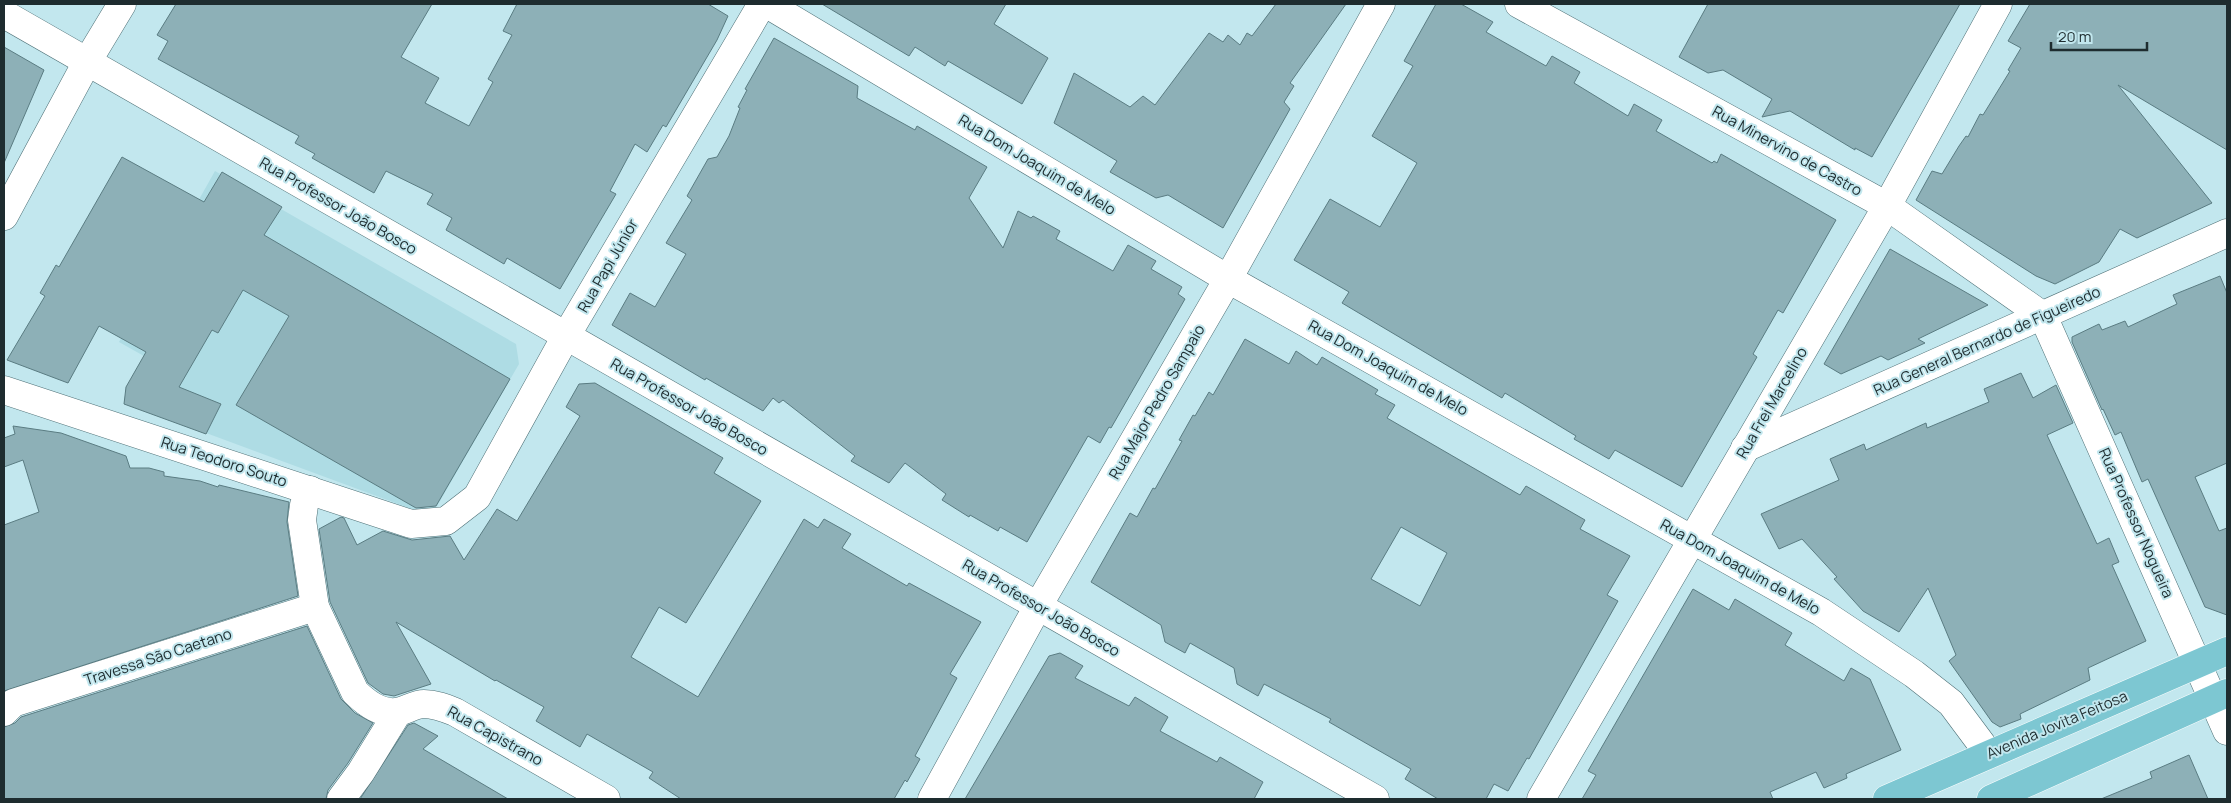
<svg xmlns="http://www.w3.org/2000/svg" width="2231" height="803" font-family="Manrope,sans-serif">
	<rect width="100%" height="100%" fill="#c2e7ee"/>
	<path fill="#aedce4" d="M215,171L516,344L519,364L436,508L420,512L163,417L183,378L119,342Z"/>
	<g fill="#8db0b7" stroke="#5a7c82" fill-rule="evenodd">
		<path d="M176,4H432L401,57L439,78L425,103L469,126L493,82L488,79L512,35L503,31L517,4H708L728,16L717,40L666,127L663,125L647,152L635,144L610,191L616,194L560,289L507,258L504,264L446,230L452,218L427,204L433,194L386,171L374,193L312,158L315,154L295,143L299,136L158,59L168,41L157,35Z"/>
		<path d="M822,4H1006L994,24L1048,58L1022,104L948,61L945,66L915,47L909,56Z"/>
		<path d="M1276,4H1346L1290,83L1294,86L1284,102L1290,109L1223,228L1168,195L1156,198L1110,172L1117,161L1054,123L1074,73L1130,107L1143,96L1155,105L1209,33L1223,42L1228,35L1240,45L1247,33L1252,36Z"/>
		<path d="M1436,4H1461L1493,22L1486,32L1546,66L1552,56L1580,72L1574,83L1628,116L1634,104L1662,120L1656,131L1712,163L1714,161L1717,163L1721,154L1836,220L1783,313L1778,310L1753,354L1757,357L1682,487L1615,450L1609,459L1574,439L1576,436L1505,393L1502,398L1443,363L1342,303L1349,292L1294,260L1330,199L1380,227L1417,163L1372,136L1413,66L1404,61Z"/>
		<path d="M1708,4H1960L1872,157L1855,148V150L1790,111L1762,117L1772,99L1723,70L1708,73L1679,57Z"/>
		<path d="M2030,4H2227V150L2118,85L2212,203L2137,238L2120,229L2099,262L2055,284L2036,276L1916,200L1932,171L1942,174L1959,146L1966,136L1968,137L1980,114L1983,115L2010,71L2008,70L2021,48L2008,41Z"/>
		<path d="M774,38L858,86L857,98L915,130L917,126L987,167L969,198L1003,248L1018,211L1031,218L1033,216L1060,231L1056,239L1113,271L1128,245L1156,261L1151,269L1182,287L1178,294L1185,299L1111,428L1109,427L1100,443L1088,436L1027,542L1000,527L998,531L970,515L969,517L942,500L946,494L905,463L889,483L851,461L855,456L783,400L779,403L773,398L763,411L706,378L705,380L612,325L630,293L655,307L686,254L666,243L692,200L687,196L708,159L717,157L729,136L740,108L738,107L747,90L745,89Z"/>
		<path d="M4,47L44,70L4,163Z"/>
		<path d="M122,157L204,202L222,172L282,207L264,235L510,379L436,506L416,508L236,405L289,316L243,290L218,333L212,330L179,387L221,404L206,434L124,404L126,387L146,352L99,326L68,383L7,360L45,296L40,293L56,265L59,267Z"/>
		<path d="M1890,249L1988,305L1918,339L1925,343L1888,360L1881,356L1841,374L1824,364Z"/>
		<path d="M2220,276L2227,293V463L2195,477L2219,531L2227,528V615L2205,607L2148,479L2142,482L2121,432L2115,435L2103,409L2102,410L2072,342V337L2099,324L2102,330L2125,321L2128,327L2177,304L2173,295Z"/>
		<path d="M1245,339L1289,364L1296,351L1317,365L1322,357L1378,390L1375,394L1395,405L1387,418L1520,495L1526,486L1585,520L1580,529L1630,556L1607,595L1618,601L1529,759L1527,758L1508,791L1494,784L1486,799H1438L1405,779L1411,769L1329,722L1331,719L1264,684L1258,696L1237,684L1234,668L1190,643L1185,653L1165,642L1161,625L1091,582L1130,513L1137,517L1153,488L1155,489L1182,441L1179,440L1193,415L1195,416L1209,392L1213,395ZM1401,527L1447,553L1420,606L1371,579Z"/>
		<path d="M2021,373L2033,398L2056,385L2073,423L2047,435L2097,544L2109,538L2119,562L2112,565L2146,641L2088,668L2090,680L2020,714L2021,719L2000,727L1992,722L1949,661L1956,655L1928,588L1899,632L1863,611L1834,579L1837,577L1802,539L1779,549L1761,514L1839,480L1830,459L1864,444L1866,450L1926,423L1927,428L1989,402L1984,389Z"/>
		<path d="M595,383L723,458L714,473L761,501L686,623L659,607L631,657L698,697L804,519L818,528L824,519L851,534L842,548L907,586L909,583L981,622L950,674L957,678L915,756L920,759L907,782L905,780L894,799H681L649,778L653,772L587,734L580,747L536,721L544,707L496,680L495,681L396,622L431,684L394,696L383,694L368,683L330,602L319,529L341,517L344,518L357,545L383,531L412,540L450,536L464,560L497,509L517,521L580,416L566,407L579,384Z"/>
		<path d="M13,426L61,433L126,456L130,468H149L164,472V476L200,481L218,487L219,485L289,502L287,522L298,596L4,691V525L39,512L23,460L4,467V438L15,434Z"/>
		<path d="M1693,589L1729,610L1735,599L1792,633L1785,645L1844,681L1851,668L1870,679L1901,750L1846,774L1847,778L1824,788L1816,772L1770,792L1773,799H1582L1596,775L1588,771Z"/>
		<path d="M307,626L341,699L355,713L373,723L348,763L328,790L326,799H4V727L15,723L21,717Z"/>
		<path d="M1060,653L1083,666L1075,678L1129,706L1135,697L1168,717L1160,731L1217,762L1220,757L1263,782L1254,799H965L1049,656Z"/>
		<path d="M414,723L438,736L423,749L508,799H360L408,725Z"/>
		<path d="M2189,755L2208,799H2101L2152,778L2150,772Z"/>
	</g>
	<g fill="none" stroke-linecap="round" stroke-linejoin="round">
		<defs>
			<g id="minor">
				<path d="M767,4L1228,279L1821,612L1914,674L1951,703L1989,754"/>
				<path d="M1519,4L1887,206L2043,316L2227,731"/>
				<path d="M4,14L1375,799"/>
				<path d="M4,216L87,62L122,4"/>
				<path d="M4,390L411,524L446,521L477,497L566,336L762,4"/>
				<path d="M1745,448L2227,233"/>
				<path d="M310,490L304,505L302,520L315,607L355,692C367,704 384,716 401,711C408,709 416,704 424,704C435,704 445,708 455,712L606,799"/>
				<path d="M4,712L13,703L315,607"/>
				<path d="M341,799L361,772L398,712"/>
				<path d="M932,799L1038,606L1228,279L1381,4"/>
				<path d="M1541,799L1887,206L1998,4"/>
			</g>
			<g id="major">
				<path d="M1887,799L2227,651"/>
				<path d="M1991,799L2227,693"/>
			</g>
		</defs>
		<use href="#minor" stroke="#4f7177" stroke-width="29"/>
		<use href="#major" stroke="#fff" stroke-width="29"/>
		<use href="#minor" stroke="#fff" stroke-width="28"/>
		<use href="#major" stroke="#7dc7d2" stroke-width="28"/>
	</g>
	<g text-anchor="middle" stroke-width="4" stroke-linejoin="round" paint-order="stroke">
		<g font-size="15" fill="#1e2c2f" stroke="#c2e7ee">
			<text transform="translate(1787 151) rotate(29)" y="5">Rua Minervino de Castro</text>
			<text transform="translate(1037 165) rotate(31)" y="5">Rua Dom Joaquim de Melo</text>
			<text transform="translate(338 206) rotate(30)" y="5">Rua Professor João Bosco</text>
			<text transform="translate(608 266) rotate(-60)" y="5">Rua Papi Júnior</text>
			<text transform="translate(1987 341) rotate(-24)" y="5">Rua General Bernardo de Figueiredo</text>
			<text transform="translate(1388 368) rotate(29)" y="5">Rua Dom Joaquim de Melo</text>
			<text transform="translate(1157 402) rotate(-60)" y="5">Rua Major Pedro Sampaio</text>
			<text transform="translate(1772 403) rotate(-60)" y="5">Rua Frei Marcelino</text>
			<text transform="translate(689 407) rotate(30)" y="5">Rua Professor João Bosco</text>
			<text transform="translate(224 462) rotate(18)" y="5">Rua Teodoro Souto</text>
			<text transform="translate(2136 523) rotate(66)" y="5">Rua Professor Nogueira</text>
			<text transform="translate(1740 567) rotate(29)" y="5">Rua Dom Joaquim de Melo</text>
			<text transform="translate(1041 608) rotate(30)" y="5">Rua Professor João Bosco</text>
			<text transform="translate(158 657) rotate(-18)" y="5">Travessa São Caetano</text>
			<text transform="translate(2057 725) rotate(-23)" y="5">Avenida Jovita Feitosa</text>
			<text transform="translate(495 736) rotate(29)" y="5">Rua Capistrano</text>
		</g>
	</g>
	<rect width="2231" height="803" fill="none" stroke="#1e2c2f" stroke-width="10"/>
	<path d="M2051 42v8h96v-8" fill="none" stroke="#1e2c2f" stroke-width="2.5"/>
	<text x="2058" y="42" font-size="15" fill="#1e2c2f" stroke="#c2e7ee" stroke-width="4" paint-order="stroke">20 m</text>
</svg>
